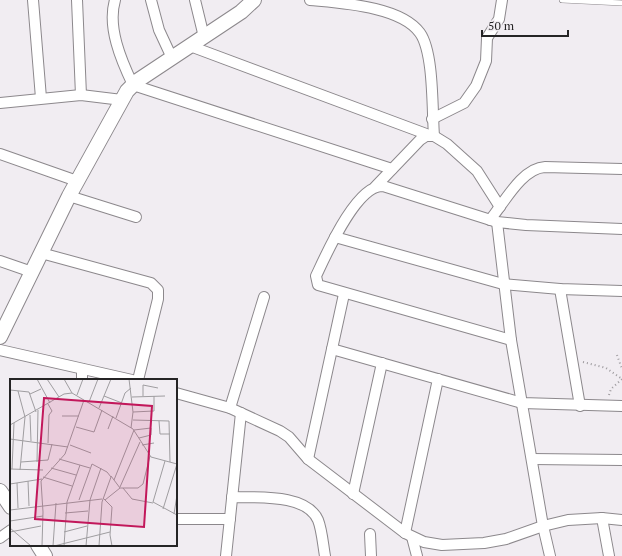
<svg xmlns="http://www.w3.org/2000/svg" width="622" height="556" font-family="'PT Serif',serif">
	<rect width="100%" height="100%" fill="#f1edf2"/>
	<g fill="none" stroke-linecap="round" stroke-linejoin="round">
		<defs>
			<path id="lane" d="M562,0L622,3"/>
			<g id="street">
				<path d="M33,0L41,98"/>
				<path d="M77,0L81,95"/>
				<path d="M115,0C107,27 121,60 133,85L392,169"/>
				<path d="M151,0L159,30L172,58"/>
				<path d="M195,0L204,37"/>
				<path d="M310,0C340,3 401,6 420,33C434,53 432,110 434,136"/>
				<path d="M190,46L429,135"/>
				<path d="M0,103L81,95L122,100"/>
				<path d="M432,119L464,103L476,86L486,61L487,38L499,19L502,0"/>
				<path d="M0,154L77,181"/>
				<path d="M375,187L420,140L426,136H434L447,144L477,171L500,207"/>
				<path d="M69,196L136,217"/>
				<path d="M490,220C504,203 522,168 545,167L622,169"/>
				<path d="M497,222L511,340L543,526L550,556"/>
				<path d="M335,237L503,284L560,289L622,291"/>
				<path d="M41,253L151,283L158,290V299L138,380"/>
				<path d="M0,261L32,272"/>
				<path d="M560,289L580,406"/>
				<path d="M511,340L318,285L316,276C326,255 356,185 383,186L497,222L526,225L622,229"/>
				<path d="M332,349L522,403L622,406"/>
				<path d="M0,350L132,380"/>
				<path d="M82,369V380"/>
				<path d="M176,393L230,408L280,431L289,437L308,459L405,533L424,542L442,545L484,543L506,539L543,526L568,520L602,518L622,520"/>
				<path d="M230,408L264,297"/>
				<path d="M308,459L344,294"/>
				<path d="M532,459L622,460"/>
				<path d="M353,494L382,363"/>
				<path d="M232,497C256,498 306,493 318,520C322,530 323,545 325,556"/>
				<path d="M602,518L609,556"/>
				<path d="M176,519H230"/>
				<path d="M405,533L438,379"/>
				<path d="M370,534L371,556"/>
				<path d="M412,537L417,556"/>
				<path d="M0,538L11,530"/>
				<path d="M226,556L241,413"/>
			</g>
			<g id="secondary">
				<path d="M0,337L69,196L127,91L137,81L241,12L254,0"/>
				<path d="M0,491L11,507"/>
				<path d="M38,545L45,556"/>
			</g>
		</defs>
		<use href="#lane" stroke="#8c888c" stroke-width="6"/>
		<use href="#street" stroke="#8c888c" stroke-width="12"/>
		<use href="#secondary" stroke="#8c888c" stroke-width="16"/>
		<g stroke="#9d9a9e" stroke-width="2" stroke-dasharray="1 3" stroke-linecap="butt">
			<path d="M617,355L622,369"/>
			<path d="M583,362L606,368L622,379"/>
			<path d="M609,395L611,389L622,379"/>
		</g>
		<use href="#lane" stroke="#fff" stroke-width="5"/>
		<use href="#street" stroke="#fff" stroke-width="10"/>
		<use href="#secondary" stroke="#fff" stroke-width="14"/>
	</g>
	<g transform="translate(10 379)">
		<rect width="167" height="167" fill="#f1edf2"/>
		<path fill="none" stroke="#9f9da0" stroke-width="1" d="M27,0L40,24M37,0L49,18M54,0L62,14M119,0L123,33L121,49M0,11L19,13L26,33M8,12L15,38L10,91M20,15L31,10M67,16L73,0M94,17L112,24M133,17V6L148,9M122,18L155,17M79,23L88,0M89,29L101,0M123,33L144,32V17M20,36L21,62M52,37H69M106,39L115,14L121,9M123,41L159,42L160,83M149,42L150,55H160M0,46L54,15L62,14L123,50L141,78L167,85M66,48L84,53L92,31M98,50L103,37M0,60L58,68M38,64L39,36L42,32L38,25M60,66L81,74M132,66L144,64M49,80L80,89M155,82L143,123L167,136M11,83L38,81L42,65M27,83L28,31M41,89L66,96M0,90L33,91M2,90L4,44M33,98L62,107M104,101L124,51L141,49V56L129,59M18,102L19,127M7,104L8,129M0,105L32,100M110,108L130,63M110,109H128L133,105L140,77M113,109L122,120L143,124M93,119L102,128L100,156L102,167M69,121L82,85L97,93L101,98L92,123L89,167M95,121L110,109L101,97M153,130L167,85M0,131L92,120M55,134L78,132M164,135L167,116M0,142L33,137M0,149L21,167M0,153L31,147M54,153L77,147M32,167L33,133L31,102L55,75L74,21M43,167L46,124M44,167L100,153M54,167L57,123L70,86M76,167L80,121L91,89"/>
		<path fill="#c2185b" fill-opacity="0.15" stroke="#c2185b" stroke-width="2" d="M34,19L142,27L134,148L25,140Z"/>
		<rect width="167" height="167" fill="none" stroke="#252425" stroke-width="2"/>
	</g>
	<path d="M482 30v6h86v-6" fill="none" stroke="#252425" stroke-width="2"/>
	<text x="488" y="30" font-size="12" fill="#252425" stroke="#f1edf2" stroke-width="3" paint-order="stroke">50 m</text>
</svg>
